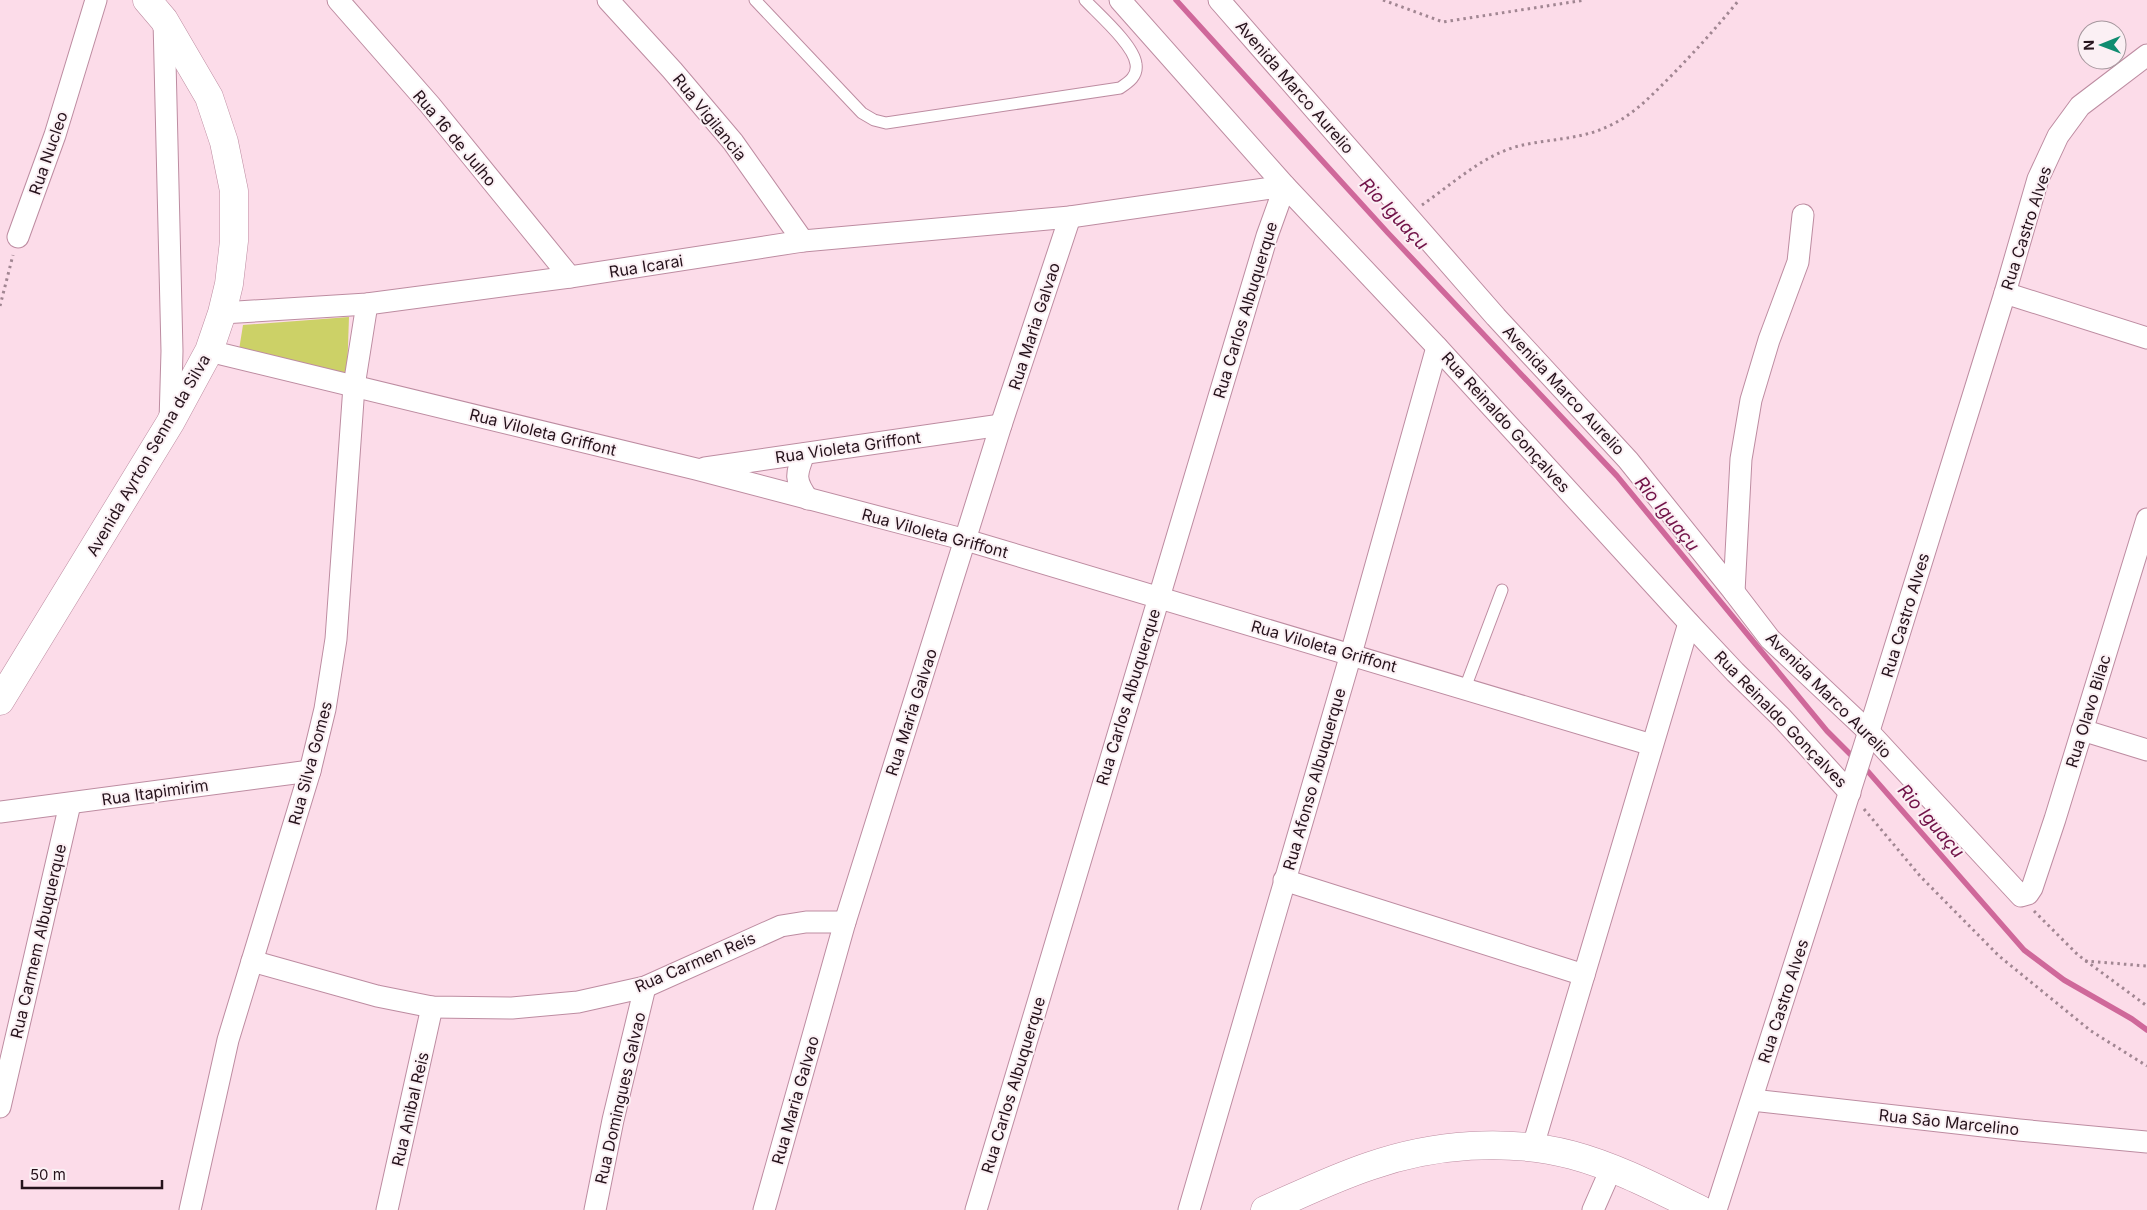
<svg xmlns="http://www.w3.org/2000/svg" width="2147" height="1210" font-family="Inter,sans-serif">
	<rect width="100%" height="100%" fill="#fcdce9"/>
	<path fill="#ccd167" d="M349,317L347,374L239,350L243,325Z"/>
	<g fill="none" stroke-linecap="round" stroke-linejoin="round">
		<g stroke="#cf689a" stroke-width="5.5">
			<path d="M1176,0L1388,233L1617,476L1827,731L1855,759"/>
			<path d="M1864,767L2024,950L2064,980L2132,1019L2147,1030"/>
		</g>
		<defs>
			<g id="lane">
				<path d="M755,0L862,113L874,120L886,123L1120,88C1129,82 1138,76 1136,64C1134,45 1098,14 1085,0"/>
				<path d="M1465,688L1502,590"/>
			</g>
			<g id="street">
				<path d="M338,0L430,105L570,277"/>
				<path d="M608,0L672,70L733,142L803,241"/>
				<path d="M1120,0L1285,186L1437,347L1689,623L1735,672L1781,717L1850,793"/>
				<path d="M1219,0L1496,317L1628,460L1734,592L1770,639L1869,732L2021,896L2028,894L2032,888L2055,819L2147,519"/>
				<path d="M164,20L172,351L170,422"/>
				<path d="M18,237L55,135L96,0"/>
				<path d="M2005,293L2147,338"/>
				<path d="M222,313L367,304L570,277L803,241L1070,217L1285,186L1267,236L976,1210"/>
				<path d="M209,351L696,469L966,540L1652,745"/>
				<path d="M804,454C796,474 794,480 808,499"/>
				<path d="M705,468L1001,425"/>
				<path d="M1734,592L1741,459L1751,400L1769,340L1798,262L1803,215"/>
				<path d="M2082,730L2147,750"/>
				<path d="M0,812L310,771"/>
				<path d="M1284,880L1584,975"/>
				<path d="M252,961L377,996L432,1007L512,1008L578,1002L645,987L781,926L806,922H845"/>
				<path d="M1752,1100L2019,1130L2147,1142"/>
				<path d="M0,1107L70,804"/>
				<path d="M1533,1146L1689,623"/>
				<path d="M190,1210L228,1040L310,771L325,709L336,639L354,386L367,304"/>
				<path d="M387,1210L432,1007"/>
				<path d="M595,1210L613,1120L645,987"/>
				<path d="M764,1210L845,922L1001,425L1070,217"/>
				<path d="M1189,1210L1351,654L1437,347"/>
				<path d="M1593,1210L1611,1169"/>
				<path d="M1716,1210L1864,747L2005,293L2038,179L2058,136L2080,106L2147,55"/>
			</g>
			<g id="secondary">
				<path d="M0,701L170,423L209,351L222,313L229,284L234,241V191L224,142L209,97L164,20L147,0"/>
				<path d="M1265,1210C1299,1195 1334,1178 1370,1166C1433,1144 1507,1138 1572,1155C1617,1167 1660,1190 1701,1210"/>
			</g>
		</defs>
		<use href="#lane" stroke="#bd8ca1" stroke-width="13"/>
		<use href="#street" stroke="#bd8ca1" stroke-width="23"/>
		<use href="#secondary" stroke="#bd8ca1" stroke-width="29"/>
		<g stroke="#a18692" stroke-width="3" stroke-dasharray="2.5 4" stroke-linecap="butt">
			<path d="M1383,0L1443,22L1585,0"/>
			<path d="M1422,205C1451,185 1481,157 1515,147C1548,138 1579,141 1611,125C1634,114 1650,97 1667,80C1693,54 1716,28 1739,0"/>
			<path d="M0,306L13,255"/>
			<path d="M1864,809L1920,876L1999,956L2091,1031L2147,1066"/>
			<path d="M2034,911L2078,955L2147,1006"/>
			<path d="M2085,961L2147,966"/>
		</g>
		<use href="#lane" stroke="#fff" stroke-width="11"/>
		<use href="#street" stroke="#fff" stroke-width="21"/>
		<use href="#secondary" stroke="#fff" stroke-width="28"/>
	</g>
	<g text-anchor="middle" stroke-width="4" stroke-linejoin="round" paint-order="stroke">
		<g font-size="16" fill="#25121b" stroke="#fbf0f4">
			<text transform="translate(1295 87) rotate(49)" y="6">Avenida Marco Aurelio</text>
			<text transform="translate(710 117) rotate(51)" y="6">Rua Vigilancia</text>
			<text transform="translate(455 138) rotate(50)" y="6">Rua 16 de Julho</text>
			<text transform="translate(48 153) rotate(-71)" y="6">Rua Nucleo</text>
			<text transform="translate(2026 228) rotate(-72)" y="6">Rua Castro Alves</text>
			<text transform="translate(646 266) rotate(-9)" y="6">Rua Icarai</text>
			<text transform="translate(1245 310) rotate(-73)" y="6">Rua Carlos Albuquerque</text>
			<text transform="translate(1034 326) rotate(-72)" y="6">Rua Maria Galvao</text>
			<text transform="translate(1564 390) rotate(47)" y="6">Avenida Marco Aurelio</text>
			<text transform="translate(1506 422) rotate(48)" y="6">Rua Reinaldo Gonçalves</text>
			<text transform="translate(543 432) rotate(14)" y="6">Rua Viloleta Griffont</text>
			<text transform="translate(848 447) rotate(-8)" y="6">Rua Violeta Griffont</text>
			<text transform="translate(148 455) rotate(-60)" y="6">Avenida Ayrton Senna da Silva</text>
			<text transform="translate(935 533) rotate(15)" y="6">Rua Viloleta Griffont</text>
			<text transform="translate(1905 615) rotate(-73)" y="6">Rua Castro Alves</text>
			<text transform="translate(1324 646) rotate(16)" y="6">Rua Viloleta Griffont</text>
			<text transform="translate(1829 695) rotate(45)" y="6">Avenida Marco Aurelio</text>
			<text transform="translate(1128 697) rotate(-73)" y="6">Rua Carlos Albuquerque</text>
			<text transform="translate(2088 711) rotate(-73)" y="6">Rua Olavo Bilac</text>
			<text transform="translate(911 712) rotate(-72)" y="6">Rua Maria Galvao</text>
			<text transform="translate(1781 719) rotate(46)" y="6">Rua Reinaldo Gonçalves</text>
			<text transform="translate(310 763) rotate(-75)" y="6">Rua Silva Gomes</text>
			<text transform="translate(1314 779) rotate(-74)" y="6">Rua Afonso Albuquerque</text>
			<text transform="translate(155 792) rotate(-8)" y="6">Rua Itapimirim</text>
			<text transform="translate(38 941) rotate(-77)" y="6">Rua Carmem Albuquerque</text>
			<text transform="translate(695 962) rotate(-23)" y="6">Rua Carmen Reis</text>
			<text transform="translate(1783 1001) rotate(-72)" y="6">Rua Castro Alves</text>
			<text transform="translate(1013 1085) rotate(-73)" y="6">Rua Carlos Albuquerque</text>
			<text transform="translate(620 1098) rotate(-77)" y="6">Rua Domingues Galvao</text>
			<text transform="translate(795 1100) rotate(-74)" y="6">Rua Maria Galvao</text>
			<text transform="translate(410 1109) rotate(-77)" y="6">Rua Anibal Reis</text>
			<text transform="translate(1949 1122) rotate(6)" y="6">Rua Sāo Marcelino</text>
		</g>
		<g font-size="18" font-style="italic" fill="#711248" stroke="#fbf0f4">
			<text transform="translate(1394 214) rotate(47)" y="6">Rio Iguaçu</text>
			<text transform="translate(1667 514) rotate(51)" y="6">Rio Iguaçu</text>
			<text transform="translate(1931 821) rotate(49)" y="6">Rio Iguaçu</text>
		</g>
	</g>
	<g transform="translate(2102 45) rotate(269)"><circle r="24" fill="#fbf0f4" stroke="#a5979d"/>
	<path d="M0-4L9 19L0 12L-9 19Z" fill="#108c70"/>
	<text y="-8" font-size="14" font-weight="bold" text-anchor="middle" fill="#25121b">N</text>
	</g>
	<path d="M22 1180v8h140v-8" fill="none" stroke="#25121b" stroke-width="2.5"/>
	<text x="30" y="1180" font-size="15" fill="#25121b" stroke="#fbf0f4" stroke-width="4" paint-order="stroke">50 m</text>
</svg>
